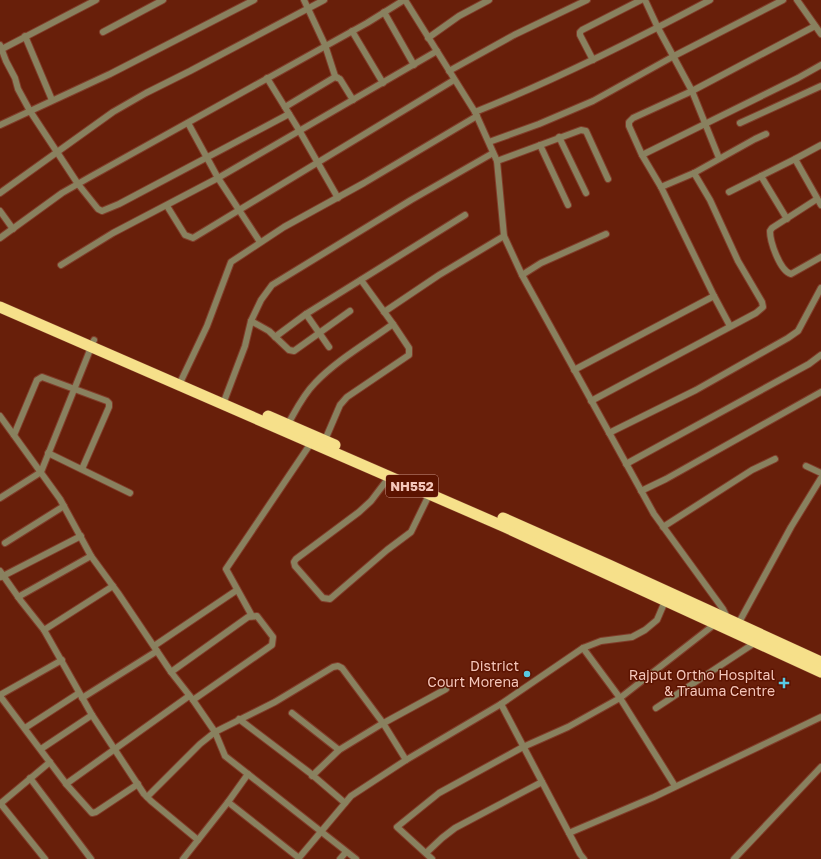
<svg xmlns="http://www.w3.org/2000/svg" width="821" height="859" font-family="'Golos Text',sans-serif">
	<rect width="100%" height="100%" fill="#681f0a"/>
	<g fill="none" stroke-linecap="round" stroke-linejoin="round">
		<defs>
			<g id="street">
				<path d="M304,0L325,45L335,76L338,78"/>
				<path d="M405,0L475,112L497,161L504,236L522,275L654,514L723,609L728,619"/>
				<path d="M645,0L658,28L692,91L719,158"/>
				<path d="M797,0L821,34"/>
				<path d="M384,12L414,65"/>
				<path d="M352,31L383,83"/>
				<path d="M103,32L163,0"/>
				<path d="M25,36L52,100"/>
				<path d="M428,38L459,16L489,0"/>
				<path d="M0,45L6,61L15,78L18,89L30,111L78,184L98,209L102,211L119,204L289,114"/>
				<path d="M2,49L96,0"/>
				<path d="M593,60L580,35V32L582,30L641,0"/>
				<path d="M449,71L514,35L587,0"/>
				<path d="M267,78L299,130L338,198"/>
				<path d="M285,107L335,77L340,79L353,100"/>
				<path d="M475,112C556,80 633,41 710,0"/>
				<path d="M188,123L218,178L260,242"/>
				<path d="M740,123L821,86"/>
				<path d="M0,125L110,74L254,0"/>
				<path d="M559,137L586,193"/>
				<path d="M489,142L539,124L593,101L674,56L783,0"/>
				<path d="M540,145L568,205"/>
				<path d="M642,155L798,78L821,65"/>
				<path d="M795,159L821,205"/>
				<path d="M497,161L581,130L586,131L608,179"/>
				<path d="M761,176L787,219"/>
				<path d="M661,187L694,173L755,139L766,134"/>
				<path d="M729,192L795,159L821,145"/>
				<path d="M0,193L113,112L146,93L190,71L324,0"/>
				<path d="M817,199L772,228L770,231C770,242 780,271 791,274L821,257"/>
				<path d="M167,206L185,235L193,238L454,80"/>
				<path d="M0,211L13,229"/>
				<path d="M0,238L62,193L90,177L367,23L404,0"/>
				<path d="M61,265L113,233L218,178L437,51"/>
				<path d="M522,275L541,263L606,234"/>
				<path d="M384,312L439,275L504,236"/>
				<path d="M306,314L465,215"/>
				<path d="M251,321L269,331L289,350L294,351L350,311"/>
				<path d="M730,326L714,296L661,187L642,155L629,126V122L633,118L692,91L815,26"/>
				<path d="M275,337L306,314L329,347"/>
				<path d="M574,370L714,296"/>
				<path d="M179,385L207,326L231,262L284,227L364,183L477,116"/>
				<path d="M591,401L756,313L763,307L762,302L738,261L710,200L694,173"/>
				<path d="M223,404L245,346L251,321L261,300L272,285L411,200L493,153"/>
				<path d="M0,416L60,499L91,556L118,593L171,672L193,700L215,732L225,756L356,859"/>
				<path d="M288,424C296,410 303,395 315,383C337,360 367,343 393,324"/>
				<path d="M609,433L696,390L788,338L798,331L821,288"/>
				<path d="M14,435L37,380L42,377L107,401L109,403V407L82,469"/>
				<path d="M325,440L340,405L347,397L409,355V348L393,324L361,280"/>
				<path d="M48,453L130,493"/>
				<path d="M626,464L809,364L821,355"/>
				<path d="M806,466L821,473"/>
				<path d="M390,476L371,501L359,512L296,559L294,562L295,566L323,598L330,599L387,550L411,532L430,493"/>
				<path d="M641,491L666,479L821,392"/>
				<path d="M0,498L41,472L94,340"/>
				<path d="M663,527L752,470L775,459"/>
				<path d="M5,543L64,506"/>
				<path d="M0,571L21,601L44,630L92,715L144,794L151,801L198,840"/>
				<path d="M1,577L81,536"/>
				<path d="M18,597L91,556"/>
				<path d="M252,616L226,569L311,443"/>
				<path d="M737,626L791,527L821,478"/>
				<path d="M44,630L113,586"/>
				<path d="M154,646L237,590"/>
				<path d="M583,648L620,698L675,786"/>
				<path d="M171,672L248,617L257,616L273,637L272,645L193,700"/>
				<path d="M0,695L62,660"/>
				<path d="M0,696L67,785L92,813L96,812L138,784"/>
				<path d="M82,698L157,651"/>
				<path d="M501,704L580,854L584,859"/>
				<path d="M656,708L756,642"/>
				<path d="M292,713L339,750"/>
				<path d="M239,719L310,773L345,803"/>
				<path d="M25,728L79,693"/>
				<path d="M41,749L92,715"/>
				<path d="M312,776L339,750L380,725L446,689"/>
				<path d="M30,778L91,859"/>
				<path d="M66,784L189,696"/>
				<path d="M147,797L200,744L215,732L275,702L333,667L338,666L342,668L383,723L406,760"/>
				<path d="M228,802L299,858"/>
				<path d="M0,803L45,859"/>
				<path d="M0,804L50,762"/>
				<path d="M569,833L654,797L821,717"/>
				<path d="M426,853L442,838L455,828L542,782"/>
				<path d="M183,859L228,802L248,774"/>
				<path d="M298,859L351,796L406,760L501,704L583,648L601,641L632,637L645,630L657,620L666,599"/>
				<path d="M340,859L346,852"/>
				<path d="M432,859L397,827L439,793L523,747L568,727L620,698L715,624"/>
				<path d="M734,859L821,767"/>
			</g>
			<g id="highway">
				<path d="M0,307L505,527L821,672"/>
				<path d="M268,416L335,445"/>
				<path d="M503,518L609,565L821,662"/>
			</g>
		</defs>
		<use href="#street" stroke="#813d2a" stroke-width="8"/>
		<use href="#highway" stroke="#813d2a" stroke-width="12"/>
		<use href="#street" stroke="#89815f" stroke-width="6"/>
		<use href="#highway" stroke="#f6e08a" stroke-width="11"/>
	</g>
	<g fill="#58c9e3" stroke="#5c1300" stroke-width="1.5">
		<circle cx="527" cy="674" r="4"/>
		<path d="M782 677h4v4h4v4h-4v4h-4v-4h-4v-4h4z"/>
	</g>
	<g text-anchor="middle" stroke-width="3" stroke-linejoin="round" paint-order="stroke">
		<rect fill="#5c1300" stroke="#c69082" stroke-width="1" x="386" y="475" width="52" height="22" rx="3"/>
		<g font-size="13" font-weight="bold" fill="#f4c6ba">
			<text x="412" y="491">NH552</text>
		</g>
		<g font-size="14" fill="#f4c6ba" stroke="#5c1300" text-anchor="end">
			<text x="519" y="671">District<tspan x="519" dy="16">Court Morena</tspan></text>
			<text x="775" y="680">Rajput Ortho Hospital<tspan x="775" dy="16">&amp; Trauma Centre</tspan></text>
		</g>
	</g>
</svg>
